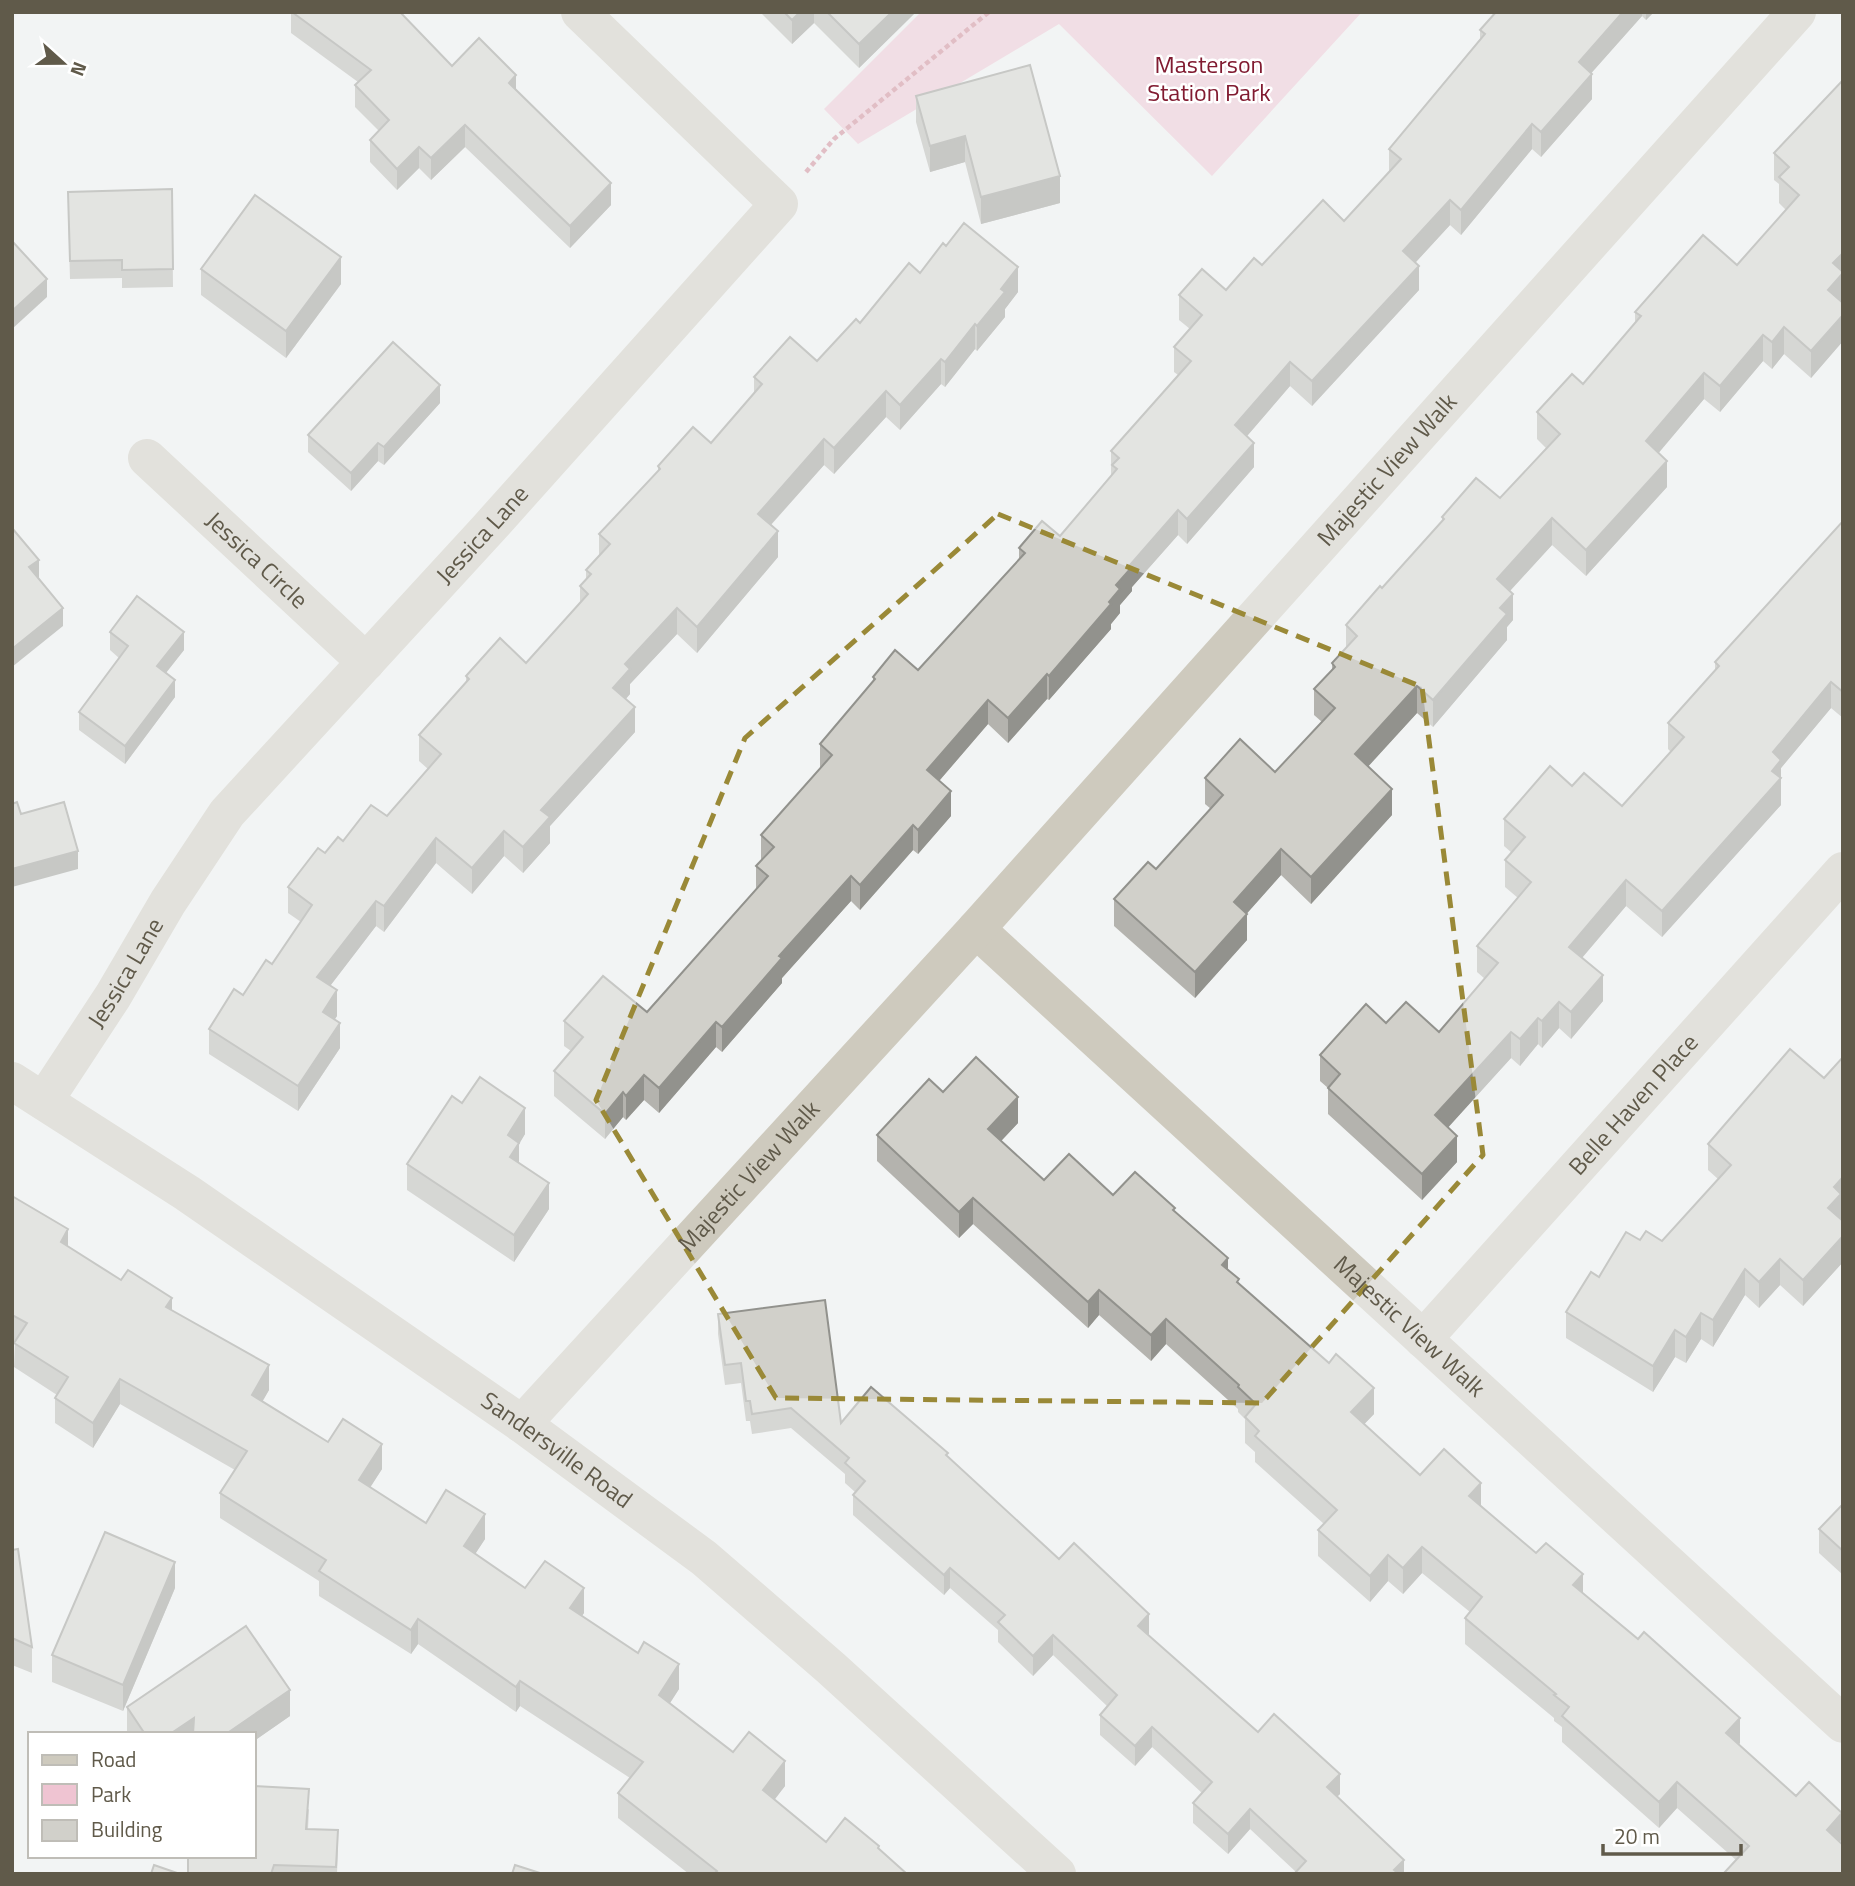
<svg xmlns="http://www.w3.org/2000/svg" width="1855" height="1886" font-family="'Titillium Web',sans-serif">
	<rect width="100%" height="100%" fill="#f2f4f4"/>
	<path fill="#efc4d2" d="M921,12H1362L1212,176L1059,24L858,144L824,109Z"/>
	<g fill="none" stroke-linecap="round" stroke-linejoin="round">
		<path stroke="#cd7c8d" stroke-width="4.5" stroke-dasharray="5 3.5" stroke-linecap="butt" d="M806,172L834,139L989,12"/>
		<g stroke="#cecabe" stroke-width="38">
			<path id="s1" d="M147,458L366,662"/>
			<path id="s2" d="M976,929L1843,1724"/>
			<path id="s3" d="M44,1101L113,996L168,902L227,813L488,529L779,204L580,12"/>
			<path id="s4" d="M1423,1339L1843,871"/>
			<path id="s5" d="M522,1424L976,929L1797,12"/>
		</g>
		<path stroke="#cecabe" stroke-width="38" id="s6" d="M12,1081L187,1193L522,1424L704,1558L831,1668L1057,1874"/>
	</g>
	<g fill="#b4b3ae">
		<path d="M291,12H400L452,66L516,90L611,205L570,248L465,147L431,180L419,168L397,190L370,162V140L379,131L355,107V85L358,82L291,33Z"/>
		<path d="M760,12H916L859,68L814,23L792,44Z"/>
		<path d="M1496,12H1654L1646,20L1642,16L1591,73L1592,99L1541,157L1532,149L1461,235L1450,225L1416,262L1419,290L1312,406L1290,386L1247,436L1254,467L1187,544L1178,535L1132,587V591L1120,605V613L1111,624V629L1049,700L1047,699L1008,743L988,724L939,781L951,816L918,854L913,850L860,910L851,901L782,978V983L722,1052L716,1047L659,1113L644,1100L626,1120L623,1117L605,1139L554,1096V1071L571,1051L564,1046V1021L647,1012L756,889V866L761,861V835L820,769V744L873,682V677L918,670L1019,560V548L1060,536L1111,476V451L1178,375L1174,372V347L1190,329L1179,320V295L1226,290L1262,265L1344,221L1389,172V149L1480,39V30Z"/>
		<path d="M1843,80V300L1841,301L1843,303V341L1811,378L1784,354L1772,369L1763,361L1720,412L1704,399L1658,453L1667,487L1586,576L1552,545L1510,591L1513,620L1507,627V640L1433,727L1417,713L1368,766L1392,815L1311,904L1281,875L1247,913V940L1195,998L1114,926V899L1156,869L1211,809L1205,804V778L1275,772L1322,722L1314,715V689L1332,670V663L1346,648V625L1382,588L1442,521V517L1500,498L1546,448L1537,439V412L1583,384L1635,323V312L1737,265L1786,210L1779,203V184L1774,180V153Z"/>
		<path d="M916,96L1060,203L981,224L965,162L930,172L916,122Z"/>
		<path d="M172,189L173,287L122,288V278L70,279L68,210Z"/>
		<path d="M201,269L341,284L286,358L201,295Z"/>
		<path d="M920,273L1018,292L1005,309V317L977,351L975,349L945,387L941,384L900,430L886,417L834,474L824,465L771,525L778,557L697,653L677,634L630,684V694L626,699L635,732L550,826V843L523,873L504,856L472,894L436,863L384,932L376,926L330,986L337,1016L334,1019L340,1048L298,1111L209,1054V1029L272,964L301,922L288,913V887L325,853L343,841L387,816L428,769L419,761V735L466,683V676L526,663L580,603V586L586,579V570L599,555V534L658,471V466L711,443L754,394V377L817,361L860,323Z"/>
		<path d="M440,403L384,465L378,461L351,491L308,452V435Z"/>
		<path d="M1843,521V718L1831,708L1781,768V805L1662,937L1626,906L1582,958L1603,1001L1571,1039L1559,1028L1542,1048L1538,1044L1520,1066L1511,1058L1448,1127L1457,1162L1422,1200L1328,1114V1088L1320,1081V1055L1386,1023L1439,1032L1485,979L1477,972V946L1518,898L1505,887V860L1512,853L1504,846V819L1572,786L1622,806L1671,752L1668,749V723L1715,671V662Z"/>
		<path d="M110,632L184,650L166,673L175,697L125,764L79,730V712L119,658L110,650Z"/>
		<path d="M943,1092L1018,1123L1001,1141L1044,1180L1113,1195L1175,1211L1239,1283L1374,1414L1364,1424L1420,1475L1481,1506L1583,1593L1740,1743L1739,1744L1842,1839L1839,1842L1843,1874H1724L1736,1860L1677,1808L1659,1828L1562,1742V1727L1554,1721V1718L1465,1644V1618L1470,1612L1422,1573L1403,1594L1388,1581L1370,1602L1318,1556V1530L1324,1524L1255,1462V1452L1245,1443V1419L1238,1412V1409L1166,1344L1151,1361L1099,1315L1088,1328L973,1224L959,1238L877,1161V1135Z"/>
		<path d="M462,1103L525,1134L519,1143V1164L549,1209L514,1262L407,1190V1164Z"/>
		<path d="M1708,1144L1841,1206V1220L1843,1221V1262L1803,1306L1780,1285L1759,1308L1745,1295L1713,1347L1701,1339L1686,1363L1675,1357L1653,1392L1566,1338V1312L1599,1277L1640,1240L1662,1241L1718,1179L1708,1170Z"/>
		<path d="M12,1196L68,1246L121,1280L172,1310L269,1390L262,1401L328,1442L382,1469L370,1487L426,1523L485,1539L475,1554L525,1588L584,1613L581,1616L679,1689L670,1703L733,1752L785,1786L774,1799L826,1842L879,1850L907,1874H689L618,1818V1793L630,1778L520,1706L516,1712L418,1644L411,1654L319,1596V1581L220,1518V1493L235,1470L120,1404L93,1448L55,1423V1398L57,1395L14,1367L15,1341L12,1340Z"/>
		<path d="M718,1314L841,1423L948,1457L1059,1559L1149,1634L1148,1635L1258,1732L1340,1794L1337,1796L1404,1874L1296,1872L1250,1829L1228,1854L1193,1823V1803L1202,1793L1152,1747L1135,1766L1100,1735V1715L1107,1706L1053,1655L1033,1676L998,1642V1630L950,1588L944,1595L853,1515V1495L855,1492L845,1483V1474L791,1428L752,1434L750,1421H746L741,1383L725,1385L718,1334Z"/>
		<path d="M1843,1504V1575L1819,1553V1529Z"/>
		<path d="M12,1550L32,1647V1673L12,1665Z"/>
		<path d="M175,1588L123,1711L52,1682V1655Z"/>
		<path d="M127,1707L290,1716L254,1741V1734H127Z"/>
		<path d="M309,1809L308,1829L338,1850L337,1874H188Z"/>
	</g>
	<g fill="#92928d">
		<path d="M800,12H814V23L792,44V20Z"/>
		<path d="M892,12H916L859,68V44Z"/>
		<path d="M1623,12H1642V16L1579,87V62Z"/>
		<path d="M1646,12H1654L1646,20Z"/>
		<path d="M1592,74V99L1541,157V132Z"/>
		<path d="M516,75V97L509,83Z"/>
		<path d="M1532,124V149L1461,235V210Z"/>
		<path d="M465,125V147L431,180V158Z"/>
		<path d="M965,136V162L930,172V146Z"/>
		<path d="M419,147V168L397,190V169Z"/>
		<path d="M1060,176V203L981,224V197Z"/>
		<path d="M611,183V205L570,248V226Z"/>
		<path d="M1450,200V225L1403,276V251Z"/>
		<path d="M1843,253V300L1828,316V290L1833,263Z"/>
		<path d="M341,257V284L286,358V331Z"/>
		<path d="M1419,266V290L1312,406V381Z"/>
		<path d="M1018,267V292L1005,309V317L977,351V326L1001,289Z"/>
		<path d="M47,279V297L12,329V311Z"/>
		<path d="M1843,315V341L1811,378V351Z"/>
		<path d="M975,324V349L945,387V362Z"/>
		<path d="M1784,327V354L1772,369V342Z"/>
		<path d="M1763,335V361L1720,412V386Z"/>
		<path d="M941,359V384L900,430V405Z"/>
		<path d="M1290,362V386L1235,450V425Z"/>
		<path d="M1704,373V399L1646,468V441Z"/>
		<path d="M440,385V403L384,465V447Z"/>
		<path d="M886,391V417L834,474V448Z"/>
		<path d="M824,439V465L758,539V514Z"/>
		<path d="M378,443V461L351,491V473Z"/>
		<path d="M1254,443V467L1187,544V519Z"/>
		<path d="M1667,461V487L1586,576V550Z"/>
		<path d="M1178,510V535L1132,587V591L1120,605V613L1111,624V629L1049,700V676L1109,602L1116,585L1130,565Z"/>
		<path d="M1552,518V545L1497,605V579Z"/>
		<path d="M778,531V557L697,653V627Z"/>
		<path d="M39,560V578L29,567Z"/>
		<path d="M1513,594V620L1507,627V640L1433,727V700L1500,608Z"/>
		<path d="M63,608V626L12,667V649Z"/>
		<path d="M677,608V634L630,684V694L613,713V688L625,664Z"/>
		<path d="M184,632V650L157,684V666Z"/>
		<path d="M1047,674V699L1008,743V718Z"/>
		<path d="M175,680V697L125,764V746Z"/>
		<path d="M1831,682V708L1781,768V805L1662,937V911L1773,752Z"/>
		<path d="M1417,686V713L1355,781V754Z"/>
		<path d="M988,700V724L927,795V770Z"/>
		<path d="M635,707V732L550,826V843L523,873V847L541,810Z"/>
		<path d="M1392,789V815L1311,904V877Z"/>
		<path d="M951,791V816L918,854V830Z"/>
		<path d="M913,825V850L860,910V885Z"/>
		<path d="M504,831V856L472,894V868Z"/>
		<path d="M436,838V863L384,932V906Z"/>
		<path d="M1281,849V875L1234,928V902Z"/>
		<path d="M78,851V869L12,887V869Z"/>
		<path d="M851,876V901L782,978V983L722,1052V1027L779,956Z"/>
		<path d="M1626,880V906L1569,973V947Z"/>
		<path d="M376,901V926L317,1003V977Z"/>
		<path d="M1247,914V940L1195,998V972Z"/>
		<path d="M1603,975V1001L1571,1039V1012Z"/>
		<path d="M337,990V1016L323,1038V1012Z"/>
		<path d="M1559,1002V1028L1542,1048V1021Z"/>
		<path d="M1538,1018V1044L1520,1066V1039Z"/>
		<path d="M716,1022V1047L659,1113V1088Z"/>
		<path d="M340,1023V1048L298,1111V1086Z"/>
		<path d="M1511,1032V1058L1435,1142V1115Z"/>
		<path d="M644,1075V1100L626,1120V1096Z"/>
		<path d="M623,1092V1117L605,1139V1114Z"/>
		<path d="M1018,1097V1123L988,1155V1129Z"/>
		<path d="M525,1108V1134L518,1146L519,1143V1170L510,1184L508,1135Z"/>
		<path d="M1457,1136V1162L1422,1200V1174Z"/>
		<path d="M1843,1177V1203L1841,1206V1220L1828,1208L1834,1187Z"/>
		<path d="M549,1183V1209L514,1262V1235Z"/>
		<path d="M973,1198V1224L959,1238V1212Z"/>
		<path d="M68,1229V1254L61,1242Z"/>
		<path d="M1843,1236V1262L1803,1306V1280Z"/>
		<path d="M1228,1258V1284L1222,1265Z"/>
		<path d="M1780,1259V1285L1759,1308V1282Z"/>
		<path d="M1745,1269V1295L1713,1347V1320Z"/>
		<path d="M1099,1290V1315L1088,1328V1302Z"/>
		<path d="M172,1298V1323L166,1307Z"/>
		<path d="M1701,1313V1339L1686,1363V1337Z"/>
		<path d="M1166,1319V1344L1151,1361V1335Z"/>
		<path d="M1675,1330V1357L1653,1392V1366Z"/>
		<path d="M269,1365V1390L252,1420V1395Z"/>
		<path d="M120,1379V1404L93,1448V1423Z"/>
		<path d="M1374,1388V1414L1351,1438V1412Z"/>
		<path d="M382,1444V1469L359,1505V1480Z"/>
		<path d="M1481,1483V1508L1469,1496Z"/>
		<path d="M485,1514V1539L464,1571V1546Z"/>
		<path d="M1422,1547V1573L1403,1594V1568Z"/>
		<path d="M1388,1555V1581L1370,1602V1576Z"/>
		<path d="M175,1562V1588L123,1711V1685Z"/>
		<path d="M950,1568V1588L944,1595V1575Z"/>
		<path d="M1583,1574V1600L1573,1585Z"/>
		<path d="M584,1588V1613L570,1633V1608Z"/>
		<path d="M1149,1614V1634L1138,1646V1626Z"/>
		<path d="M418,1619V1644L411,1654V1630Z"/>
		<path d="M1053,1635V1655L1033,1676V1656Z"/>
		<path d="M679,1664V1689L659,1720V1695Z"/>
		<path d="M520,1681V1706L516,1712V1687Z"/>
		<path d="M290,1690V1716L254,1741V1734H226Z"/>
		<path d="M194,1718V1734H170Z"/>
		<path d="M1740,1718V1743L1726,1759V1733Z"/>
		<path d="M1152,1727V1747L1135,1766V1746Z"/>
		<path d="M785,1761V1786L763,1815V1790Z"/>
		<path d="M1340,1774V1794L1327,1807V1787Z"/>
		<path d="M1677,1782V1808L1659,1828V1802Z"/>
		<path d="M1250,1809V1829L1228,1854V1834Z"/>
		<path d="M1842,1813V1839L1827,1856V1830Z"/>
		<path d="M1404,1860V1874H1394V1870Z"/>
	</g>
	<g fill="#d1d0ca" stroke="#92928d" stroke-width="2">
		<path d="M292,12H400L452,66L479,38L516,75L509,83L611,183L570,226L465,125L431,158L419,147L397,169L370,140L389,120L355,85L371,70Z"/>
		<path d="M784,12H800L792,20Z"/>
		<path d="M827,12H892L859,44Z"/>
		<path d="M1496,12H1623L1579,62L1592,74L1541,132L1532,124L1461,210L1450,200L1403,251L1419,266L1312,381L1290,362L1235,425L1254,443L1187,519L1178,510L1130,565L1132,567L1116,585L1120,589L1109,602L1111,604L1049,676L1047,674L1008,718L988,700L927,770L951,791L918,830L913,825L860,885L851,876L779,956L782,958L722,1027L716,1022L659,1088L644,1075L626,1096L623,1092L605,1114L554,1071L583,1037L564,1021L603,976L647,1012L768,876L756,866L774,847L761,835L832,755L820,744L875,679L873,677L895,650L918,670L1025,553L1019,548L1042,521L1060,536L1117,469L1112,465L1119,458L1111,451L1191,361L1174,347L1202,315L1179,295L1202,269L1226,290L1254,258L1262,265L1323,200L1344,221L1401,159L1389,149L1485,34L1480,30Z"/>
		<path d="M1030,65L1060,176L981,197L965,136L930,146L916,96Z"/>
		<path d="M1843,80V253L1833,263L1843,272V273L1828,290L1843,303V315L1811,351L1784,327L1772,342L1763,335L1720,386L1704,373L1646,441L1667,461L1586,550L1552,518L1497,579L1513,594L1500,608L1507,614L1433,700L1417,686L1355,754L1392,789L1311,877L1281,849L1234,902L1247,914L1195,972L1114,899L1148,862L1156,869L1223,795L1205,778L1240,739L1275,772L1335,708L1314,689L1335,667L1332,663L1357,636L1346,625L1380,586L1382,588L1444,519L1442,517L1476,478L1500,498L1560,434L1537,412L1572,374L1583,384L1641,316L1635,312L1703,235L1737,265L1799,195L1779,177L1789,167L1774,153Z"/>
		<path d="M172,189L173,269L122,270V260L70,261L68,192Z"/>
		<path d="M255,195L341,257L286,331L201,269Z"/>
		<path d="M964,223L1018,267L1001,289L1005,292L977,326L975,324L945,362L941,359L900,405L886,391L834,448L824,439L758,514L778,531L697,627L677,608L625,664L630,669L613,688L635,707L541,810L550,817L523,847L504,831L472,868L436,838L384,906L376,901L317,977L337,990L323,1012L340,1023L298,1086L209,1029L234,989L243,995L266,960L272,964L312,905L288,887L318,848L325,853L338,837L343,841L371,805L387,816L441,754L419,735L469,679L466,676L500,638L526,663L588,594L580,586L591,574L586,570L610,544L599,534L660,469L658,466L693,427L711,443L762,384L754,377L790,337L817,361L856,319L860,323L909,263L920,273L943,243L946,246Z"/>
		<path d="M12,241L47,279L12,311Z"/>
		<path d="M393,342L440,385L384,447L378,443L351,473L308,435Z"/>
		<path d="M1843,521V692L1831,682L1773,752L1781,760L1772,771L1781,778L1662,911L1626,880L1569,947L1603,975L1571,1012L1559,1002L1542,1021L1538,1018L1520,1039L1511,1032L1435,1115L1457,1136L1422,1174L1328,1088L1340,1074L1320,1055L1366,1004L1386,1023L1406,1002L1439,1032L1498,963L1477,946L1531,882L1505,860L1525,837L1504,819L1550,766L1572,786L1584,773L1622,806L1684,737L1668,723L1719,666L1715,662Z"/>
		<path d="M12,528L39,560L29,567L63,608L12,649Z"/>
		<path d="M137,596L184,632L157,666L175,680L125,746L79,712L128,646L110,632Z"/>
		<path d="M17,802L21,814L64,802L78,851L12,869V804Z"/>
		<path d="M1790,1049L1824,1078L1843,1057V1177L1834,1187L1841,1194L1828,1208L1843,1221V1236L1803,1280L1780,1259L1759,1282L1745,1269L1713,1320L1701,1313L1686,1337L1675,1330L1653,1366L1566,1312L1591,1272L1599,1277L1626,1232L1640,1240L1646,1231L1662,1241L1731,1165L1708,1144Z"/>
		<path d="M976,1057L1018,1097L988,1129L1044,1180L1069,1154L1113,1195L1135,1172L1175,1208L1173,1210L1228,1258L1222,1265L1239,1279L1237,1282L1329,1363L1336,1354L1374,1388L1351,1412L1420,1475L1444,1449L1481,1483L1469,1496L1536,1553L1546,1543L1583,1574L1573,1585L1638,1639L1644,1632L1740,1718L1726,1733L1796,1796L1809,1782L1842,1813L1827,1830L1843,1845V1874H1725L1724,1873L1749,1846L1677,1782L1659,1802L1562,1716L1569,1707L1554,1695L1556,1694L1465,1618L1482,1597L1422,1547L1403,1568L1388,1555L1370,1576L1318,1530L1337,1510L1255,1436L1259,1431L1245,1417L1256,1404L1238,1387L1239,1385L1166,1319L1151,1335L1099,1290L1088,1302L973,1198L959,1212L877,1135L929,1079L943,1092Z"/>
		<path d="M480,1077L525,1108L508,1135L519,1143L510,1157L549,1183L514,1235L407,1164L452,1096L462,1103Z"/>
		<path d="M12,1196L68,1229L61,1242L121,1280L128,1270L172,1298L166,1307L269,1365L252,1395L328,1442L343,1419L382,1444L359,1480L426,1523L446,1490L485,1514L464,1546L525,1588L545,1561L584,1588L570,1608L638,1653L644,1642L679,1664L659,1695L733,1752L749,1732L785,1761L763,1790L826,1842L845,1818L879,1846L878,1848L907,1874H714L717,1871L618,1793L643,1762L520,1681L516,1687L418,1619L411,1630L319,1571L326,1560L220,1493L247,1451L120,1379L93,1423L55,1398L68,1377L14,1343L27,1323L12,1315Z"/>
		<path d="M825,1300L841,1423L871,1387L948,1453L946,1455L1059,1559L1074,1543L1149,1614L1138,1626L1258,1732L1274,1714L1340,1774L1327,1787L1404,1860L1394,1870L1399,1874H1294L1306,1861L1250,1809L1228,1834L1193,1803L1212,1782L1152,1727L1135,1746L1100,1715L1117,1695L1053,1635L1033,1656L998,1622L1005,1615L950,1568L944,1575L853,1495L865,1481L845,1463L849,1458L791,1408L752,1414L750,1401H746L741,1363L725,1365L718,1314Z"/>
		<path d="M1843,1504V1551L1819,1529Z"/>
		<path d="M105,1532L175,1562L123,1685L52,1655Z"/>
		<path d="M18,1549L32,1647L12,1638V1550Z"/>
		<path d="M246,1626L290,1690L226,1734H193L194,1718L170,1734H145L127,1707Z"/>
		<path d="M254,1786L309,1789L306,1829L338,1830L336,1867L274,1865L271,1874H188V1856H254Z"/>
		<path d="M154,1865L180,1874H151Z"/>
		<path d="M515,1865L543,1874H512Z"/>
	</g>
	<path d="M0 0H1855V1886H0ZM998,514L1422,687L1483,1155L1262,1403L776,1398L596,1100L745,738Z" fill="#f2f4f4" fill-opacity=".55" fill-rule="evenodd"/>
	<path fill="none" stroke="#9a8937" stroke-width="5" stroke-dasharray="14 9" stroke-linejoin="round" d="M998,514L1422,687L1483,1155L1262,1403L776,1398L596,1100L745,738Z"/>
	<g text-anchor="middle" stroke-width="5" stroke-linejoin="round" paint-order="stroke">
		<g font-size="24" fill="#811b31" stroke="#fff">
			<text x="1209" y="73">Masterson<tspan x="1209" dy="28">Station Park</tspan></text>
		</g>
		<g font-size="24" fill="#605a4a" stroke="#fff">
			<text dy="8" stroke="none"><textPath href="#s5" startOffset="1288">Majestic View Walk</textPath></text>
			<text dy="8" stroke="none"><textPath href="#s3" startOffset="719">Jessica Lane</textPath></text>
			<text dy="8" stroke="none"><textPath href="#s1" startOffset="150">Jessica Circle</textPath></text>
			<text dy="8" stroke="none"><textPath href="#s3" startOffset="152">Jessica Lane</textPath></text>
			<text dy="8" stroke="none"><textPath href="#s4" startOffset="315">Belle Haven Place</textPath></text>
			<text dy="8" stroke="none"><textPath href="#s5" startOffset="336">Majestic View Walk</textPath></text>
			<text dy="8" stroke="none"><textPath href="#s2" startOffset="588">Majestic View Walk</textPath></text>
			<text dy="8" stroke="none"><textPath href="#s6" startOffset="658">Sandersville Road</textPath></text>
		</g>
	</g>
	<rect width="1855" height="1886" fill="none" stroke="#605a4a" stroke-width="28"/>
	<rect x="28" y="1732" width="228" height="126" fill="#ffffff" stroke="#bfbdb7" stroke-width="2"/>
	<rect x="42" y="1755" width="35" height="10" fill="#cecabe" stroke="#bfbdb7" stroke-width="2"/>
	<text x="91" y="1767" font-size="21" fill="#605a4a">Road</text>
	<rect x="42" y="1784" width="35" height="21" fill="#efc4d2" stroke="#bfbdb7" stroke-width="2"/>
	<text x="91" y="1802" font-size="21" fill="#605a4a">Park</text>
	<rect x="42" y="1820" width="35" height="21" fill="#d1d0ca" stroke="#bfbdb7" stroke-width="2"/>
	<text x="91" y="1837" font-size="21" fill="#605a4a">Building</text>
	<g transform="translate(63 63) rotate(111)" stroke="#ffffff" stroke-width="5" paint-order="stroke">
	<path d="M0-5L12 26L0 18L-12 26Z" fill="#605a4a"/>
	<text y="-10" font-size="19" font-weight="bold" text-anchor="middle" fill="#605a4a">N</text>
	</g>
	<path d="M1603 1844v10h138v-10" fill="none" stroke="#605a4a" stroke-width="3.5"/>
	<text x="1614" y="1844" font-size="21" fill="#605a4a" stroke="#ffffff" stroke-width="5" paint-order="stroke">20 m</text>
</svg>
